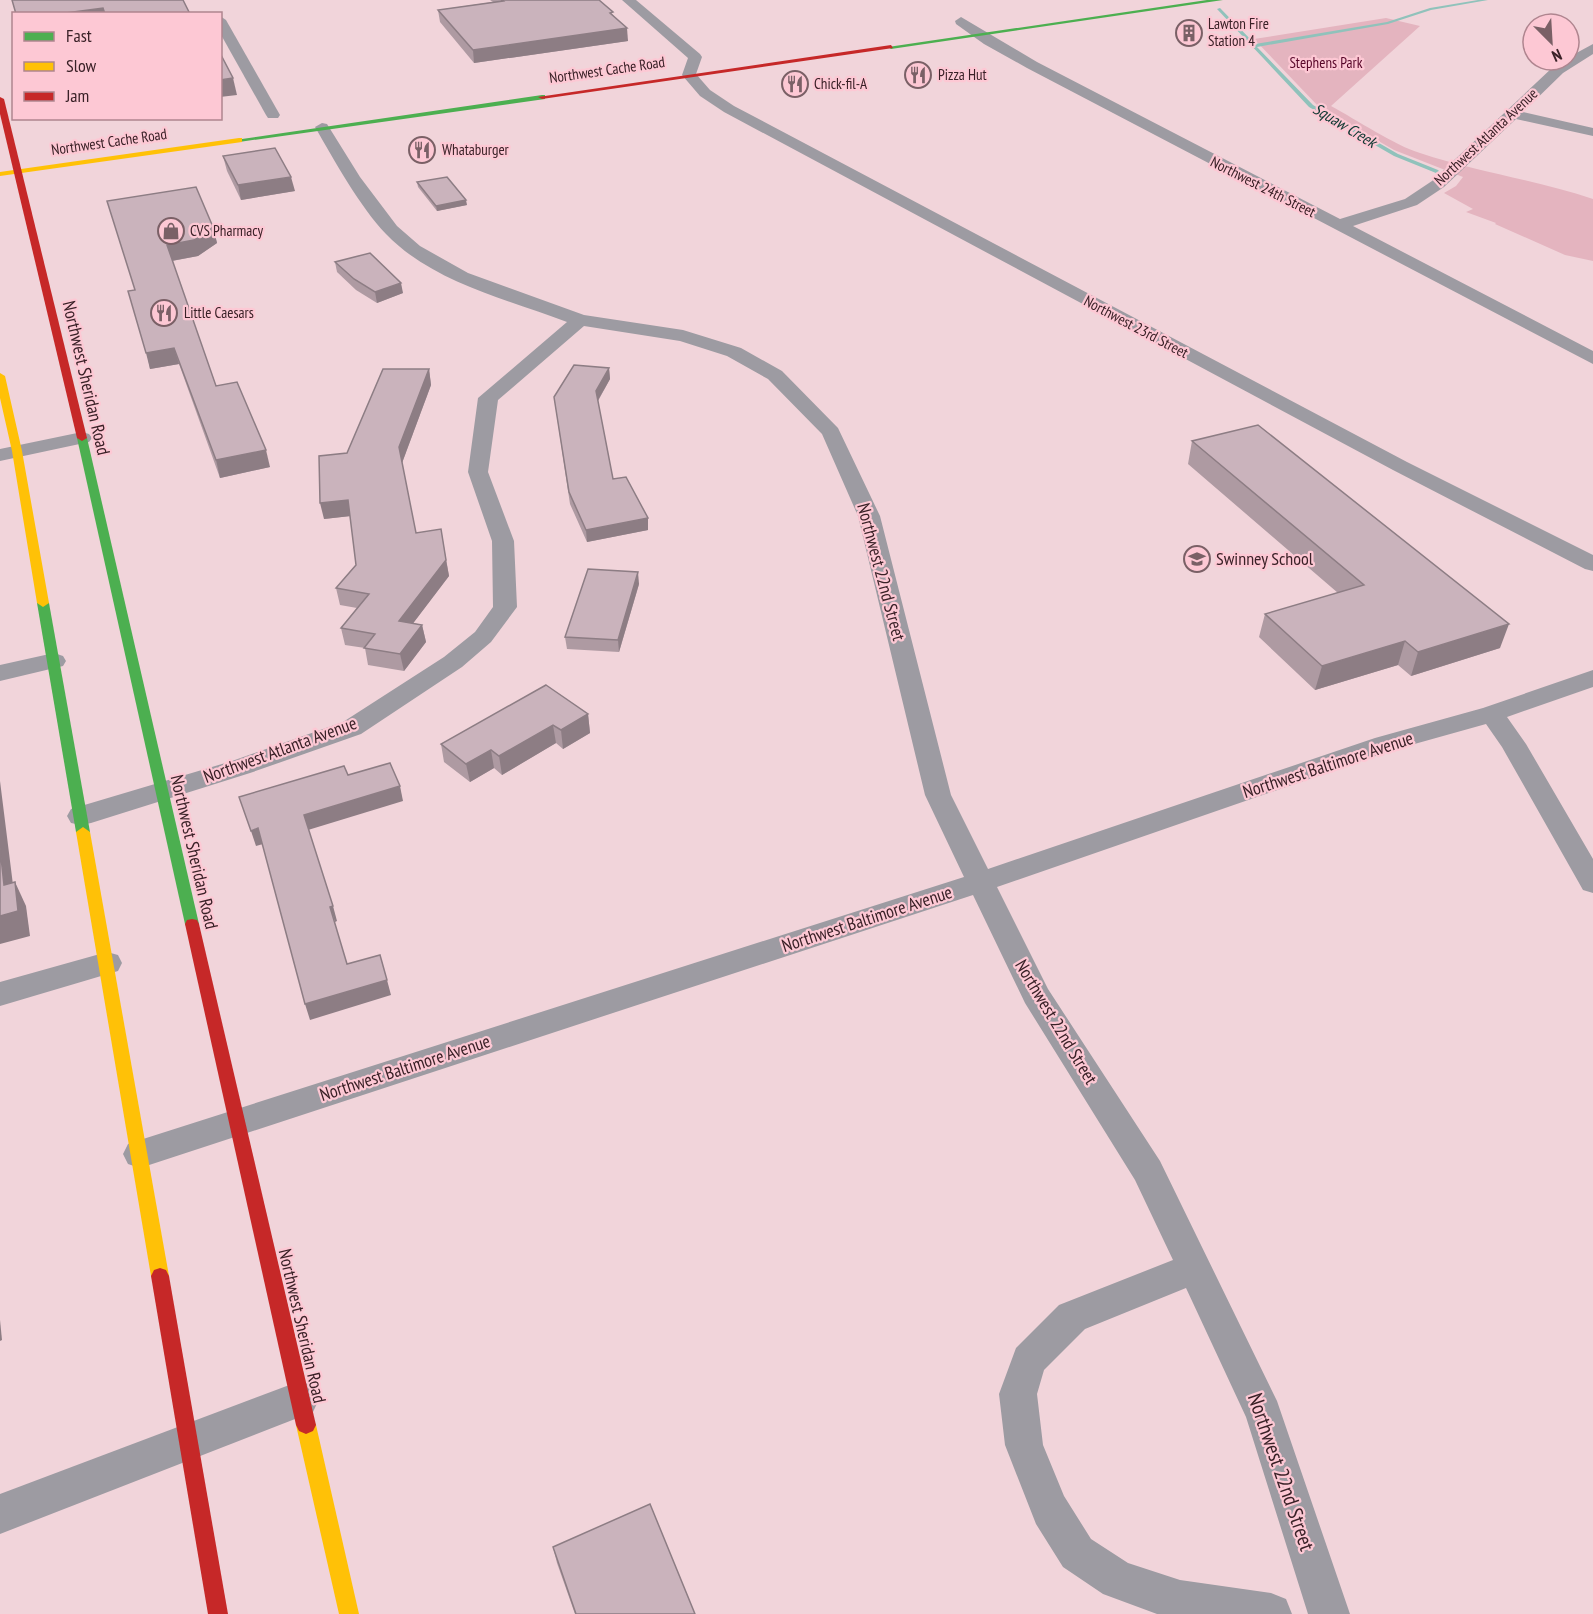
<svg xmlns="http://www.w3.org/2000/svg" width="1593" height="1614" font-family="'PT Sans Narrow',sans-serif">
	<rect width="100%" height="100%" fill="#f1d4da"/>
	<path fill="#e4b4bf" d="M1386,18L1420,26L1331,106C1357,120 1394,145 1420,153C1477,172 1536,180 1593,199V261L1565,255L1495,224L1496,223L1466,212L1473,209L1444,193L1456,186L1463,177L1394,150L1318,106L1254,39Z"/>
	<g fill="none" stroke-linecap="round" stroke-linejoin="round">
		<path fill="#90c2bb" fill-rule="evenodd" d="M1478,0H1488L1431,10L1388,24L1257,47L1313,105L1398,154L1438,170L1439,171L1436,173L1394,156L1309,107L1217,9L1220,8L1255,44L1387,22L1430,8Z"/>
		<g fill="#9d9ba2" fill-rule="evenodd">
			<path d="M622,0H636L700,54L702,57L696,74L710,90L734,106L1407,462L1593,555V571L1585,569L1393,470L724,112L700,96L682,75L688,58Z"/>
			<path d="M220,16L226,20L280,115L278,118H268L266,115L220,33Z"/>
			<path d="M961,17L1037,62L1340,219L1405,199L1432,181L1553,67L1564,60H1569V57L1593,44V54L1563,73L1523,112L1593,128V136L1516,119L1444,187L1417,205L1353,226L1593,351V364L1027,68L984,44L956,24L955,21Z"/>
			<path d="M322,123L327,124L360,177L397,226L420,246L468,273L584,315L683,330L741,348L782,371L838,428L880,516L951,795L988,869L1375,738L1483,708L1593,670V687L1507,717L1526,744L1593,859V893L1583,890L1502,747L1486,724L1393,750L997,887L1048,989L1160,1161L1277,1401L1350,1614H1308L1246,1417L1186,1288L1085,1329L1044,1370L1037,1394L1043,1445L1064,1496L1091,1539L1128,1563L1180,1580L1271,1593L1286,1599L1292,1614H1157L1103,1594L1063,1567L1036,1524L1005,1445L999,1394L1016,1348L1059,1305L1173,1260L1135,1180L1025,1003L973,895L140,1168L128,1164L123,1154L128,1144L140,1140L964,877L925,795L858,516L822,434L768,379L727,356L680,341L584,326L498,400L488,472L514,541L517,607L491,642L462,667L361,734L250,773L91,823L81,825L71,823L67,816L71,809L232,761L343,722L444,657L475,632L493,607L492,541L468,472L478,398L567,322C506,299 432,282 386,234C360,207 334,160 315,127Z"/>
			<path d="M82,432L89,434L92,438L89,442L0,461V449Z"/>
			<path d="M54,653L63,656L66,661L63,666L0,681V665Z"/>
			<path d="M107,952L118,955L122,963L118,971L0,1006V982Z"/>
			<path d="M300,1381L313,1386L319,1399L313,1412L0,1534V1494Z"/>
		</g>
		<g fill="#4caf50" fill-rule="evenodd">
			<path d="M1207,0H1223L891,49L888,47Z"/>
			<path d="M542,95H545V99L239,142L235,140Z"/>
			<path d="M82,435L87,438L199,924L197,928H187L185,924L77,438Z"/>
			<path d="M43,599L49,603L90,832L83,837L76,832L37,603Z"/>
		</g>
		<g fill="#ffc107" fill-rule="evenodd">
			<path d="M239,138H242V142L0,176V172Z"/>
			<path d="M0,373L5,376L22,451L49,603L43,607L37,603L12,451L0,398Z"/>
			<path d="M83,827L90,832L169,1276L166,1282L160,1284L154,1282L151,1276L76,832Z"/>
			<path d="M306,1416L313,1419L316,1425L359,1614H339L296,1425L299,1419Z"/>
		</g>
		<g fill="#c62828" fill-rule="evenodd">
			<path d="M891,45L893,48L542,99L538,97Z"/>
			<path d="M0,97L4,99L87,438L82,441L77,438L0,114Z"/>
			<path d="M192,919L197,920L199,924L316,1425L313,1431L306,1434L299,1431L296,1425L185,924L187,920Z"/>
			<path d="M160,1268L166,1270L169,1276L228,1614H208L151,1276L154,1270Z"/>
		</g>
	</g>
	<g fill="#ae9aa2">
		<path d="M490,0H599L614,16L628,41L474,63L440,22L438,10L493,2Z"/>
		<path d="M223,156L295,191L241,200L227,171Z"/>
		<path d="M417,182L467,205L437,211L418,187Z"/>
		<path d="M213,227L217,243L198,256L172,261L216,386L270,467L220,478L179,364L150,369L135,290Z"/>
		<path d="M335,262L403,293L377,303L356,290L337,272Z"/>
		<path d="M609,368L610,379L598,401L613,479L648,518V530L587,542L570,504L554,397Z"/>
		<path d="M429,369L431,385L402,463L416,533L441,529L449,576L413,623L422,625L426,642L404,671L368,665L365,648L345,645L341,628L357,608L340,605L336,588L356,565L350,516L324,519L347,453Z"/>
		<path d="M1192,441L1500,648L1411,676L1398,665L1315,690L1259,637L1265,614L1338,593L1188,464Z"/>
		<path d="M639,584L619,652L567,649L565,637Z"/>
		<path d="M588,714L590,733L563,749L556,743L502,775L494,768L470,782L444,762L441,744Z"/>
		<path d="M553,1547L695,1614H575L557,1563Z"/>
	</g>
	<g fill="#8d7d84">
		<path d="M103,8L105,14H58Z"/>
		<path d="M627,28L628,41L474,63L473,50Z"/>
		<path d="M233,78L237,95L220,97V80Z"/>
		<path d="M291,177L295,191L241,200L238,185Z"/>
		<path d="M466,200L467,205L437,211L436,206Z"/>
		<path d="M213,227L217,243L198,256L171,261L167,245Z"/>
		<path d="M401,283L403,293L377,303L375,292Z"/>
		<path d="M174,348L179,364L150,369L146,353Z"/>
		<path d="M609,368L610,379L597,402L596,391Z"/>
		<path d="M429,369L431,385L402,463L399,447Z"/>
		<path d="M266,450L270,467L220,478L216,460Z"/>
		<path d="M348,500L351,516L324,519L320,503Z"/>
		<path d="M648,518V530L587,542L586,530Z"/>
		<path d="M446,560L449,576L402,638L399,621Z"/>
		<path d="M638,572L639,584L619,652L618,640Z"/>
		<path d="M1509,624L1500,648L1411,676L1418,652Z"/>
		<path d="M422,625L426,642L404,671L400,654Z"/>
		<path d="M1405,641L1398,665L1315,690L1322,666Z"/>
		<path d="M588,714L590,733L563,749L561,730Z"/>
		<path d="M553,725L556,743L502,775L499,756Z"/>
		<path d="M491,750L494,768L470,782L466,764Z"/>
		<path d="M0,781L16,909L4,885L0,848Z"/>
		<path d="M400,786L403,801L308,830L304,815Z"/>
		<path d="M258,828L263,844L256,846L251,831Z"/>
		<path d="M15,882L26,906L30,936L0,944V916Z"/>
		<path d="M333,906L337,921L335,922L330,907Z"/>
		<path d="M387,980L391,995L310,1020L305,1004Z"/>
		<path d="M0,1320L2,1340L0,1341Z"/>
	</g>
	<g fill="#cab3bc" stroke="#8d7d84" stroke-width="1.5">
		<path d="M12,0H183L190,14H105L103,8L58,14H16Z"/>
		<path d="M501,0H599L613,12L610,13L627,28L473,50L438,10L503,1Z"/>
		<path d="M220,53L233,78L220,80Z"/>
		<path d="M275,148L291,177L238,185L223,156Z"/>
		<path d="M447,177L466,200L436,206L417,182Z"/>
		<path d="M196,187L213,227L194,240L167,245L216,386L237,382L266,450L216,460L174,348L146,353L128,291L135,290L107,201Z"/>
		<path d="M370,253L401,283L375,292L354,279L335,262Z"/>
		<path d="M574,365L609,368L596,391L613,479L626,477L648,518L586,530L569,492L554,397Z"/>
		<path d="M383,369H429L399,447L416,533L441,529L446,560L399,621L422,625L400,654L364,648L375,634L341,628L369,594L336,588L356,565L348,500L320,503L319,456L347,453Z"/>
		<path d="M1258,425L1509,624L1418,652L1405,641L1322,666L1265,614L1364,585L1192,441Z"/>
		<path d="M588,569L638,572L618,640L565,637Z"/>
		<path d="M546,685L588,714L561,730L553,725L499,756L491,750L466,764L441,744Z"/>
		<path d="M390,763L400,786L304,815L333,906L330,907L347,964L380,955L387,980L305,1004L258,828L251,831L239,797L344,766L348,775Z"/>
		<path d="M0,848L4,885L15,882L18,911L0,916Z"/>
		<path d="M650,1504L695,1614H576L553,1547Z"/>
	</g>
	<defs>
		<symbol id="building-ring" viewBox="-11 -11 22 22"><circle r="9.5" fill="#fdc8d4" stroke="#7a6066" stroke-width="1.5"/><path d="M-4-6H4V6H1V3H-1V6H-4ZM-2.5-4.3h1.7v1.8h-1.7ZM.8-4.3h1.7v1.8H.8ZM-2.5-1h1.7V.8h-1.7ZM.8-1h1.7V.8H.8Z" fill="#7a6066"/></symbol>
		<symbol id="restaurant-ring" viewBox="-11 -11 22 22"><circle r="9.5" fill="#fdc8d4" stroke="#7a6066" stroke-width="1.5"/><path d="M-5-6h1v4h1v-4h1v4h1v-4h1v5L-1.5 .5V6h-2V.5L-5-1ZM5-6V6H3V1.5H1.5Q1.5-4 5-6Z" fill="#7a6066"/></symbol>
		<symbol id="shop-ring" viewBox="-11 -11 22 22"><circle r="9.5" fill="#fdc8d4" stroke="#7a6066" stroke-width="1.5"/><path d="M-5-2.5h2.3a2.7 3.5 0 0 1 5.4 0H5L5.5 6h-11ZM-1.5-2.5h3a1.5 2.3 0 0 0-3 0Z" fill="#7a6066"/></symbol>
		<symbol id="school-ring" viewBox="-11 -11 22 22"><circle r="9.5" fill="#fdc8d4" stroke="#7a6066" stroke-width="1.5"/><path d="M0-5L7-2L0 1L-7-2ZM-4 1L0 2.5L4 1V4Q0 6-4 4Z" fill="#7a6066"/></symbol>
	</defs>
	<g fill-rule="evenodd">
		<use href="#building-ring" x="1174" y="18" width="30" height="30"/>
		<use href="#restaurant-ring" x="903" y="60" width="30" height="30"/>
		<use href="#restaurant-ring" x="780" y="69" width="30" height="30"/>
		<use href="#restaurant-ring" x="407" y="135" width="30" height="30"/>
		<use href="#shop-ring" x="156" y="216" width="30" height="30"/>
		<use href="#restaurant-ring" x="149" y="298" width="30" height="30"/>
		<use href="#school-ring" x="1182" y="544" width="30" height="30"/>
	</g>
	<g text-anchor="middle" stroke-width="4.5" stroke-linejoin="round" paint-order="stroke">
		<g font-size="15" fill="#3a2127" stroke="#fdc8d4" text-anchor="start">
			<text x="1208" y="29">Lawton Fire<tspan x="1208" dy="17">Station 4</tspan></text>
			<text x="938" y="80">Pizza Hut</text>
			<text x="814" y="89">Chick-fil-A</text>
			<text x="442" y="155">Whataburger</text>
			<text x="190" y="236">CVS Pharmacy</text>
			<text x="184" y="318">Little Caesars</text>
		</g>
		<g font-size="15" fill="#570528" stroke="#fdc8d4">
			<text x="1326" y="68">Stephens Park</text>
		</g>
		<g font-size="15" fill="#3a2127" stroke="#fdc8d4">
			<text transform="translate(607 70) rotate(-8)" y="5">Northwest Cache Road</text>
			<text transform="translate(1486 137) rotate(-43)" y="5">Northwest Atlanta Avenue</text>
			<text transform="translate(109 142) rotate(-8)" y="5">Northwest Cache Road</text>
			<text transform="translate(1263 187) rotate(27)" y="5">Northwest 24th Street</text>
			<text transform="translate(1136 327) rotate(28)" y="5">Northwest 23rd Street</text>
		</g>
		<g font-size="16" font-style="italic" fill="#0f3832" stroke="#fdc8d4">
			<text transform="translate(1345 125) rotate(31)" y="6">Squaw Creek</text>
		</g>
		<g font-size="18" fill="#3a2127" stroke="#fdc8d4">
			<text transform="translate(86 378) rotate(77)" y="6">Northwest Sheridan Road</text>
			<text transform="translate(881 572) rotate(75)" y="6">Northwest 22nd Street</text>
			<text transform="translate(280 750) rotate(-20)" y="6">Northwest Atlanta Avenue</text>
			<text transform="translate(1328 765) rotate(-18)" y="6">Northwest Baltimore Avenue</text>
			<text transform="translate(194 852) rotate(77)" y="6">Northwest Sheridan Road</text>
			<text transform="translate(867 919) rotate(-18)" y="6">Northwest Baltimore Avenue</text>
			<text transform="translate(1056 1022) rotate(59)" y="6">Northwest 22nd Street</text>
			<text transform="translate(405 1068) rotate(-18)" y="6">Northwest Baltimore Avenue</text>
			<text transform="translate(302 1326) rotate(77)" y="6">Northwest Sheridan Road</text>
		</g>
		<g font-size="18" fill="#3a2127" stroke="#fdc8d4" text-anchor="start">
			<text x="1216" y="565">Swinney School</text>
		</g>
		<g font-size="21" fill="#3a2127" stroke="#fdc8d4">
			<text transform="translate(1281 1472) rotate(71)" y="7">Northwest 22nd Street</text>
		</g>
	</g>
	<rect x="12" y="12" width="210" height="108" fill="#fdc8d4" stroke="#af858f" stroke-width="1.5"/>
	<rect x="24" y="32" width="30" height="9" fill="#4caf50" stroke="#af858f" stroke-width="1.5"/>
	<text x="66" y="42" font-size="18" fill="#3a2127">Fast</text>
	<rect x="24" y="62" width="30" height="9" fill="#ffc107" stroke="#af858f" stroke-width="1.5"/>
	<text x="66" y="72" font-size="18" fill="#3a2127">Slow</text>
	<rect x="24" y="92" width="30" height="9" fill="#c62828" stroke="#af858f" stroke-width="1.5"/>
	<text x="66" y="102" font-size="18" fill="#3a2127">Jam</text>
	<g transform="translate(1551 42) rotate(156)"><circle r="28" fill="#fdc8d4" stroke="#af858f" stroke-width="1.5"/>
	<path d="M0-4.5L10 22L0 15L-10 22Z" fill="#7a6066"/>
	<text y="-9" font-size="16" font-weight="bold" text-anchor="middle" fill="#3a2127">N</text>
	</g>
</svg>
